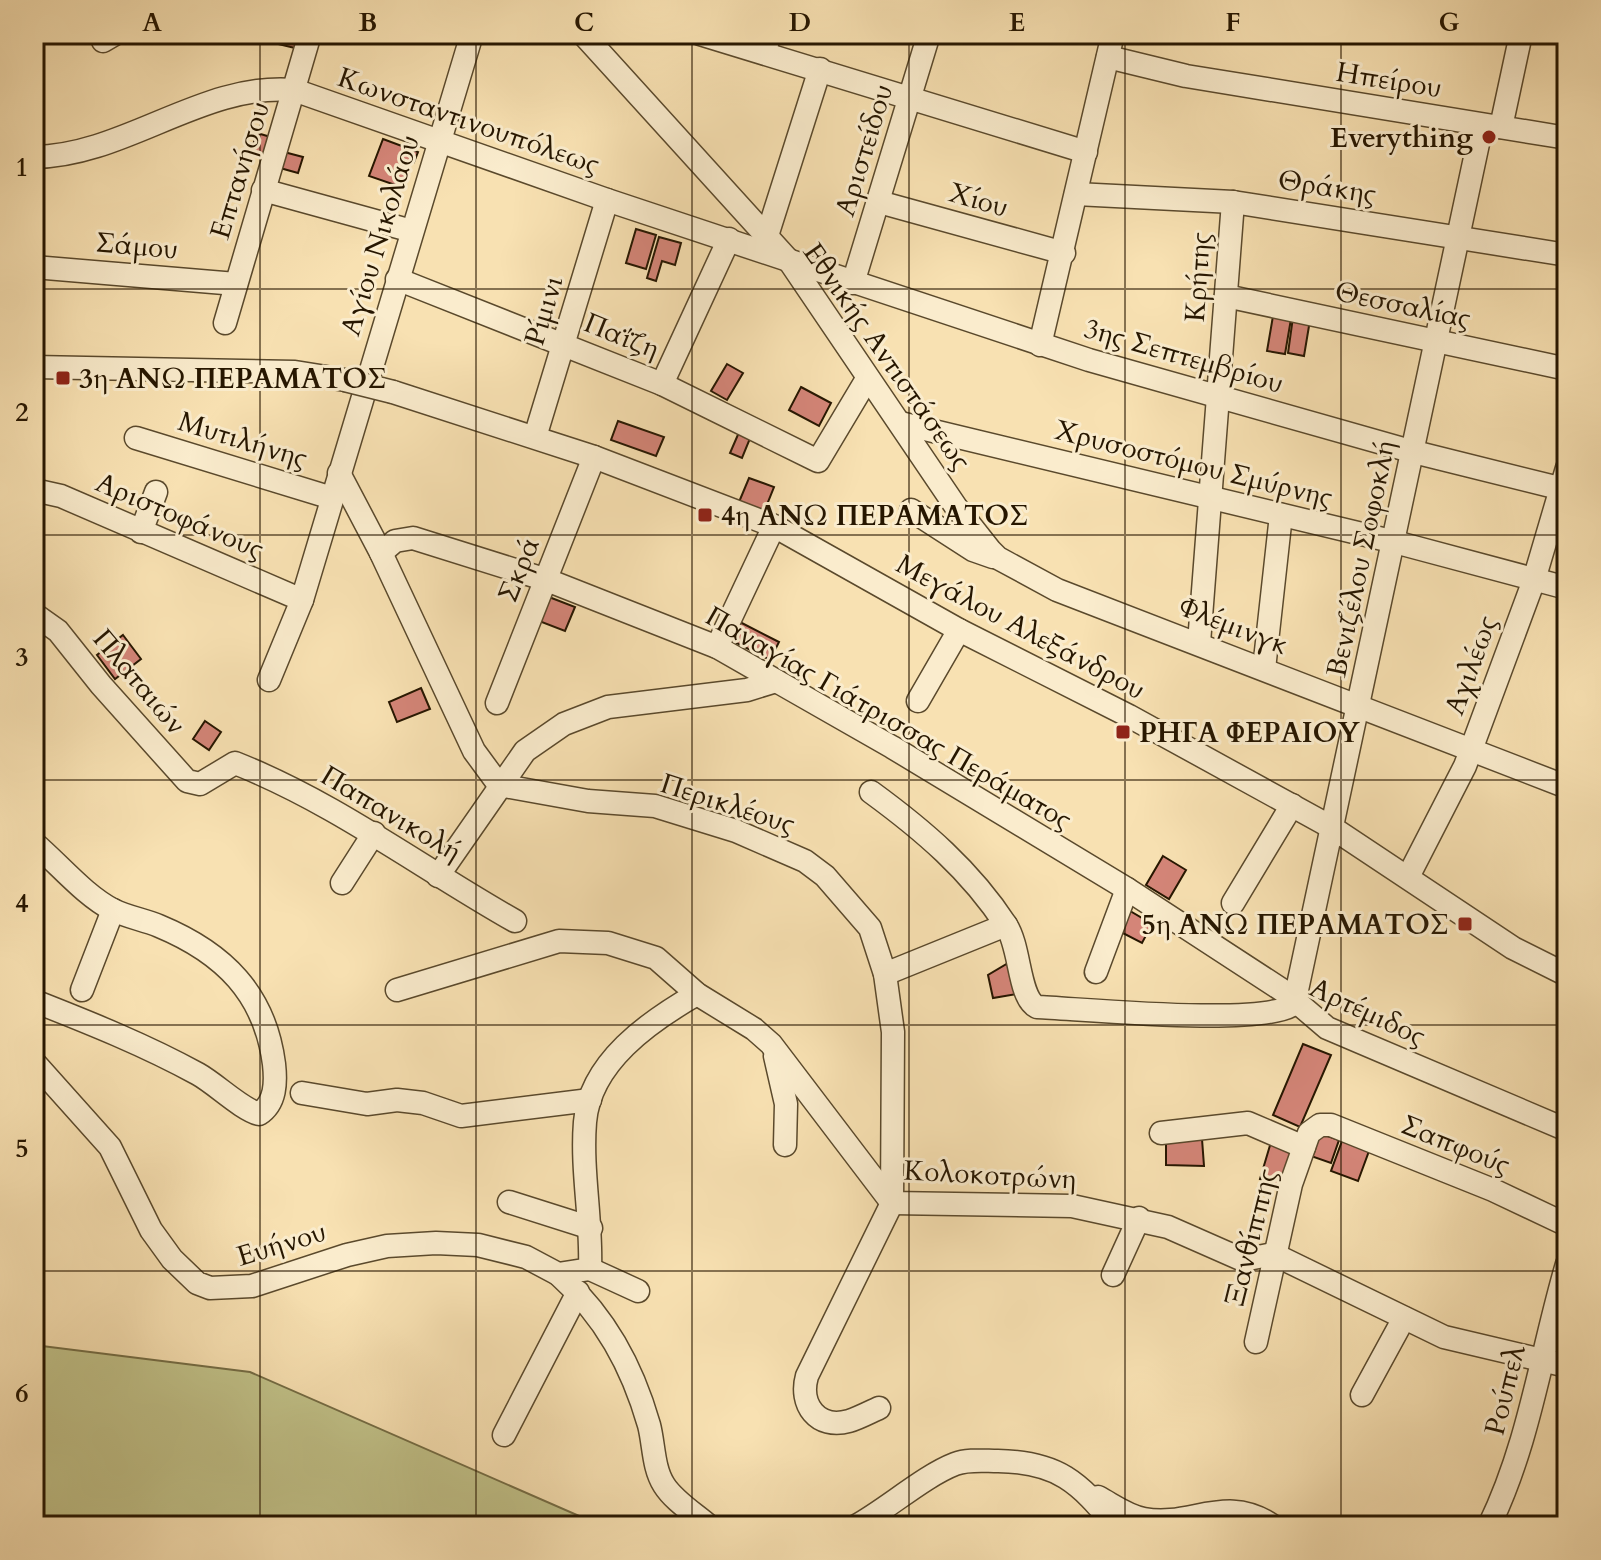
<svg xmlns="http://www.w3.org/2000/svg" width="1601" height="1560" font-family="Cardo,serif">
	<rect width="100%" height="100%" fill="#f8e1b2"/>
	<filter id="stains"><feTurbulence type="fractalNoise" baseFrequency=".0025" numOctaves="4"/><feColorMatrix values="0 0 0 0 .2 0 0 0 0 .09 0 0 0 0 .02 0 0 0 .5 -.17"/></filter>
	<radialGradient id="worn" r=".72"><stop offset=".6" stop-color="#630" stop-opacity="0"/><stop offset="1" stop-color="#630" stop-opacity=".3"/></radialGradient>
	<path fill="#c1c289" stroke="#746c44" stroke-width="2" d="M34,1345L250,1372L602,1526H34Z"/>
	<g fill="#d48578" stroke="#261600" stroke-width="2">
		<path d="M254,34H298L295,48L253,38Z"/>
		<path d="M257,133L274,138L268,157L251,151Z"/>
		<path d="M383,139L418,152L414,162L410,160L401,187L369,176Z"/>
		<path d="M284,152L303,157L298,173L280,168Z"/>
		<path d="M636,229L656,235L646,269L626,263Z"/>
		<path d="M659,237L681,243L675,265L662,261L656,281L647,278Z"/>
		<path d="M1273,316L1291,319L1285,354L1267,351Z"/>
		<path d="M1293,317L1310,320L1304,356L1288,353Z"/>
		<path d="M727,364L743,373L727,400L711,391Z"/>
		<path d="M801,387L831,403L819,426L789,410Z"/>
		<path d="M618,421L664,437L656,456L611,440Z"/>
		<path d="M740,430L751,436L742,458L730,453Z"/>
		<path d="M749,478L774,487L764,512L739,502Z"/>
		<path d="M549,597L575,607L565,631L539,621Z"/>
		<path d="M734,619L779,642L770,660L725,637Z"/>
		<path d="M123,635L141,659L115,679L97,655Z"/>
		<path d="M421,688L430,709L397,722L389,702Z"/>
		<path d="M205,721L221,732L209,750L193,739Z"/>
		<path d="M1163,856L1186,870L1169,899L1146,885Z"/>
		<path d="M1125,908L1152,924L1142,943L1115,929Z"/>
		<path d="M1015,959L1017,994L993,998L988,975Z"/>
		<path d="M1303,1044L1331,1055L1300,1127L1273,1115Z"/>
		<path d="M1316,1132L1339,1140L1331,1163L1308,1155Z"/>
		<path d="M1202,1139L1204,1166L1166,1165V1141Z"/>
		<path d="M1342,1141L1369,1151L1358,1181L1331,1171Z"/>
		<path d="M1271,1142L1297,1150L1285,1187L1260,1179Z"/>
	</g>
	<g fill="none" stroke-linecap="round" stroke-linejoin="round">
		<defs>
			<g id="minor">
				<path d="M583,34L790,262L956,507L990,550L998,558L1057,590L1567,787"/>
				<path d="M700,34L1086,152"/>
				<path d="M103,41L115,34"/>
				<path d="M764,53L770,34"/>
				<path d="M1108,57L1186,76L1567,138"/>
				<path d="M1501,127L1521,34"/>
				<path d="M34,157C125,156 203,82 294,90L607,200L1089,360L1414,452L1567,490"/>
				<path d="M263,190L412,231"/>
				<path d="M1076,194L1233,202L1567,255"/>
				<path d="M879,202L1064,253"/>
				<path d="M766,239L820,69"/>
				<path d="M34,267L236,284"/>
				<path d="M397,279L662,384L818,461L867,379"/>
				<path d="M853,283L929,34"/>
				<path d="M1226,296L1567,369"/>
				<path d="M225,323L310,34"/>
				<path d="M1040,345L1113,34"/>
				<path d="M34,367L295,372L345,380"/>
				<path d="M662,384L729,239"/>
				<path d="M393,392L594,457L774,526L959,630L1129,716L1331,827L1513,948L1567,975"/>
				<path d="M900,423L1391,541L1567,588"/>
				<path d="M535,437L607,200"/>
				<path d="M136,438L332,498"/>
				<path d="M339,473L381,553L474,751L499,785L588,801L655,806L736,831L805,861L825,876L870,928L885,974L893,1032L892,1203L807,1376C799,1404 817,1430 849,1421C859,1418 870,1412 879,1408"/>
				<path d="M34,490L61,496L302,600"/>
				<path d="M911,510L973,550L993,557"/>
				<path d="M141,532L156,492"/>
				<path d="M381,553L395,541L413,538L547,580L717,647L892,747L1127,889L1285,992L1327,1028L1567,1130"/>
				<path d="M34,614L58,631L101,685L187,781L200,784L235,763C336,803 421,868 515,921"/>
				<path d="M1199,643L1233,202"/>
				<path d="M717,647L774,526"/>
				<path d="M1264,669L1281,515"/>
				<path d="M269,680L302,600L472,34"/>
				<path d="M918,701L959,630"/>
				<path d="M497,703L594,457"/>
				<path d="M871,792C923,830 970,870 1006,925C1021,948 1018,997 1037,1007C1084,1009 1263,1027 1294,1004"/>
				<path d="M34,843C59,864 84,895 113,910C127,917 145,920 159,926C224,953 265,994 274,1064C276,1082 276,1103 259,1114C241,1109 216,1084 198,1074C145,1045 90,1023 34,1001"/>
				<path d="M1409,875L1465,766L1534,580L1567,468"/>
				<path d="M438,876L525,751L564,724L608,707L747,690L776,681"/>
				<path d="M342,883L374,833"/>
				<path d="M1233,903L1292,805"/>
				<path d="M1096,972L1127,889"/>
				<path d="M885,974L1006,925"/>
				<path d="M82,990L113,910"/>
				<path d="M397,990L559,941L608,943L656,958L697,994L754,1029L771,1044L892,1203L1072,1206L1168,1227L1243,1260L1273,1254L1444,1337L1567,1366"/>
				<path d="M1294,1004L1482,125"/>
				<path d="M775,1056L786,1104L785,1145"/>
				<path d="M34,1062L110,1147L151,1230L172,1259L197,1283L210,1288L252,1286L347,1255L387,1246L436,1243L478,1245L526,1257L558,1274L590,1269C592,1220 581,1171 585,1122C590,1062 650,1021 697,994"/>
				<path d="M302,1093L367,1104L397,1100L423,1103L461,1116L590,1100"/>
				<path d="M1161,1133L1248,1123L1304,1147"/>
				<path d="M509,1202L591,1228"/>
				<path d="M590,1269L638,1291"/>
				<path d="M558,1274C605,1316 632,1366 649,1425C654,1444 653,1468 664,1485C674,1501 694,1513 709,1526"/>
				<path d="M1113,1275L1139,1218"/>
				<path d="M1256,1342L1291,1184L1309,1133L1320,1125H1331L1493,1190L1567,1225"/>
				<path d="M1362,1395L1404,1318"/>
				<path d="M504,1435L578,1292"/>
				<path d="M1098,1497C1113,1505 1127,1516 1144,1519C1191,1528 1226,1493 1273,1526"/>
				<path d="M856,1526C887,1509 924,1476 955,1464C968,1459 984,1461 998,1461C1058,1462 1079,1482 1115,1526"/>
				<path d="M1489,1526C1530,1442 1541,1352 1567,1264"/>
			</g>
		</defs>
		<use href="#minor" stroke="#5a492c" stroke-width="25"/>
		<use href="#minor" stroke="#faeccd" stroke-width="22"/>
		<defs>
			<path id="minor-bridge" d="M345,380L393,392"/>
		</defs>
		<use href="#minor-bridge" stroke="#5a492c" stroke-width="25" stroke-linecap="butt"/>
		<use href="#minor-bridge" stroke="#faeccd" stroke-width="22"/>
	</g>
	<path fill="none" stroke="#261600" stroke-width="2" stroke-opacity="0.55" d="M260,34V1526M476,34V1526M692,34V1526M909,34V1526M1125,34V1526M1341,34V1526M34,289H1567M34,535H1567M34,780H1567M34,1025H1567M34,1271H1567"/>
	<g fill="#8f2418" stroke="#faeccd" stroke-width="3">
		<circle cx="1489" cy="137" r="8"/>
		<rect x="55" y="370" width="16" height="16" rx="4"/>
		<rect x="697" y="507" width="16" height="16" rx="4"/>
		<rect x="1115" y="724" width="16" height="16" rx="4"/>
		<rect x="1457" y="916" width="16" height="16" rx="4"/>
	</g>
	<g text-anchor="middle" stroke-width="6" stroke-linejoin="round" paint-order="stroke">
		<g font-size="28" fill="#261600" stroke="#faeccd">
			<text transform="translate(1389 79) rotate(9)" y="10">Ηπείρου</text>
			<text transform="translate(469 120) rotate(19)" y="10">Κωνσταντινουπόλεως</text>
			<text transform="translate(863 150) rotate(-73)" y="10">Αριστείδου</text>
			<text transform="translate(239 170) rotate(-73)" y="10">Επτανήσου</text>
			<text transform="translate(1327 186) rotate(9)" y="10">Θράκης</text>
			<text transform="translate(979 199) rotate(16)" y="10">Χίου</text>
			<text transform="translate(379 235) rotate(-73)" y="10">Αγίου Νικολάου</text>
			<text transform="translate(137 245) rotate(5)" y="10">Σάμου</text>
			<text transform="translate(1197 277) rotate(-86)" y="10">Κρήτης</text>
			<text transform="translate(1403 304) rotate(12)" y="10">Θεσσαλίας</text>
			<text transform="translate(543 310) rotate(-73)" y="10">Ρίμινι</text>
			<text transform="translate(622 335) rotate(22)" y="10">Παΐζη</text>
			<text transform="translate(1184 355) rotate(16)" y="10">3ης Σεπτεμβρίου</text>
			<text transform="translate(888 356) rotate(55)" y="10">Εθνικής Αντιστάσεως</text>
			<text transform="translate(243 439) rotate(17)" y="10">Μυτιλήνης</text>
			<text transform="translate(1194 463) rotate(14)" y="10">Χρυσοστόμου Σμύρνης</text>
			<text transform="translate(180 515) rotate(23)" y="10">Αριστοφάνους</text>
			<text transform="translate(1360 558) rotate(-78)" y="10">Βενιζέλου Σοφοκλή</text>
			<text transform="translate(518 569) rotate(-68)" y="10">Σκρά</text>
			<text transform="translate(1234 625) rotate(21)" y="10">Φλέμινγκ</text>
			<text transform="translate(1021 626) rotate(28)" y="10">Μεγάλου Αλεξάνδρου</text>
			<text transform="translate(1470 665) rotate(-70)" y="10">Αχιλέως</text>
			<text transform="translate(140 681) rotate(50)" y="10">Πλαταιών</text>
			<text transform="translate(889 717) rotate(30)" y="10">Παναγίας Γιάτρισσας Περάματος</text>
			<text transform="translate(728 803) rotate(18)" y="10">Περικλέους</text>
			<text transform="translate(392 813) rotate(31)" y="10">Παπανικολή</text>
			<text transform="translate(1368 1011) rotate(25)" y="10">Αρτέμιδος</text>
			<text transform="translate(1456 1144) rotate(22)" y="10">Σαπφούς</text>
			<text transform="translate(990 1174) rotate(3)" y="10">Κολοκοτρώνη</text>
			<text transform="translate(1250 1237) rotate(-76)" y="10">Ξανθίππης</text>
			<text transform="translate(281 1243) rotate(-17)" y="10">Ευήνου</text>
			<text transform="translate(1504 1390) rotate(-76)" y="10">Ρούπελ</text>
		</g>
		<g font-size="28" font-weight="bold" fill="#261600" stroke="#faeccd" text-anchor="start">
			<text x="1473" y="147" text-anchor="end">Everything</text>
			<text x="79" y="388">3η ΑΝΩ ΠΕΡΑΜΑΤΟΣ</text>
			<text x="721" y="525">4η ΑΝΩ ΠΕΡΑΜΑΤΟΣ</text>
			<text x="1139" y="742">ΡΗΓΑ ΦΕΡΑΙΟΥ</text>
			<text x="1449" y="934" text-anchor="end">5η ΑΝΩ ΠΕΡΑΜΑΤΟΣ</text>
		</g>
	</g>
	<rect width="1601" height="1560" fill="none" stroke="#f8e1b2" stroke-width="88"/>
	<rect x="44" y="44" width="1513" height="1472" fill="none" stroke="#261600" stroke-width="3"/>
	<g font-size="26" text-anchor="middle" font-weight="bold" fill="#261600">
		<text x="152" y="31">A</text>
		<text x="368" y="31">B</text>
		<text x="584" y="31">C</text>
		<text x="800" y="31">D</text>
		<text x="1017" y="31">E</text>
		<text x="1233" y="31">F</text>
		<text x="1449" y="31">G</text>
		<text x="22" y="176">1</text>
		<text x="22" y="421">2</text>
		<text x="22" y="666">3</text>
		<text x="22" y="912">4</text>
		<text x="22" y="1157">5</text>
		<text x="22" y="1402">6</text>
	</g>
	<rect width="100%" height="100%" filter="url(#stains)"/>
	<rect width="100%" height="100%" fill="url(#worn)"/>
</svg>
